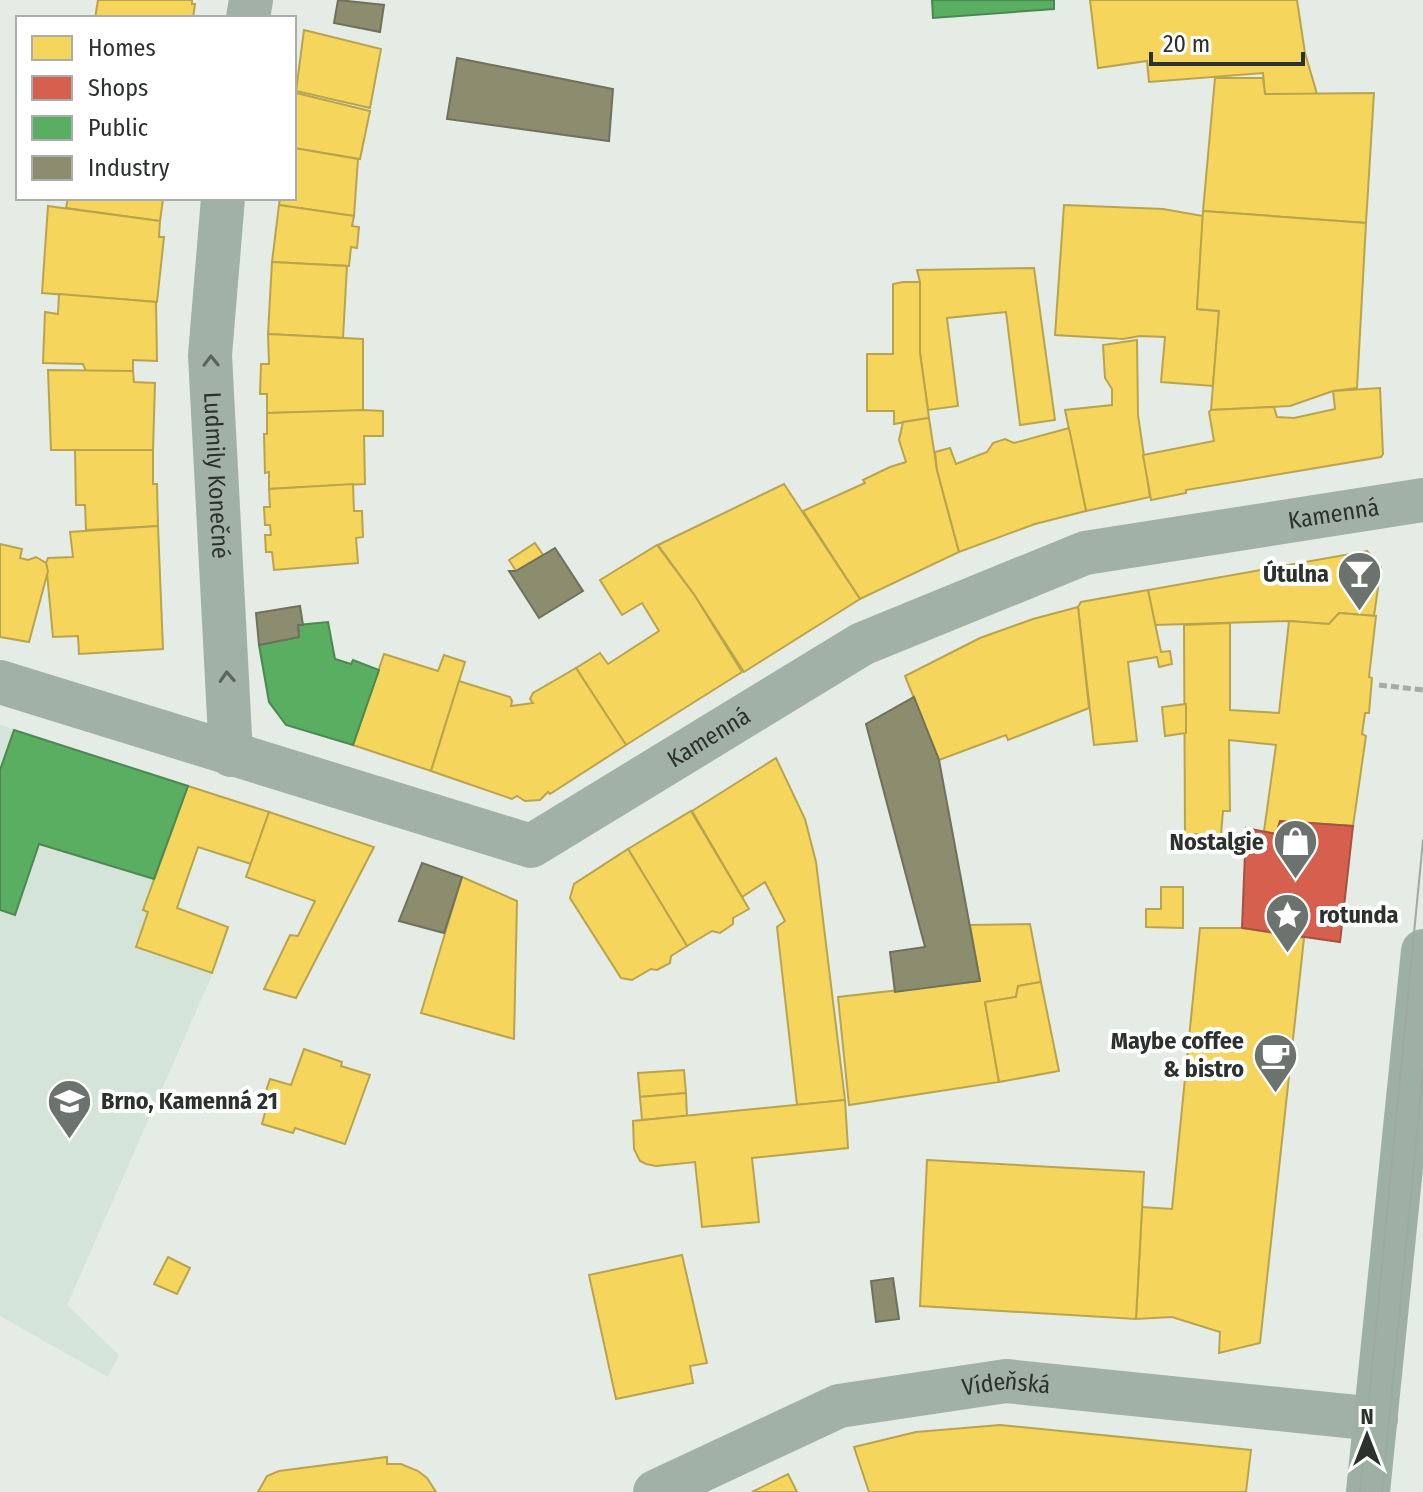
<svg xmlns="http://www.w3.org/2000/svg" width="1423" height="1492" font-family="'Fira Sans Condensed',sans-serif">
	<rect width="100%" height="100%" fill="#e4ece5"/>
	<path fill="#d5e4d8" d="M0,725L188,786L143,909L148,913L135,945L212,975L67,1305L119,1355L108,1377L0,1316Z"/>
	<g fill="#f6d55c" stroke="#b9a44e" stroke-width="2">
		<path d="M98,0H192V4H195L193,18H95Z"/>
		<path d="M1090,0H1297L1305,53L1317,94H1265L1263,73L1149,82L1147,61L1098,68Z"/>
		<path d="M304,30L381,49L370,108L296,91Z"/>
		<path d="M1215,78H1263L1265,94L1374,93L1366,223L1203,211Z"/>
		<path d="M296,93L370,111L360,159L294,148Z"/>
		<path d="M294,148L358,159L354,216L279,205L280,198H294Z"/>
		<path d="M68,198H168L163,199L160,221L66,208Z"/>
		<path d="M279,205L354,216L352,226L359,227L357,248L351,247L349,266L272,262Z"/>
		<path d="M1064,205L1163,209L1203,216L1197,309L1219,311L1213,386L1161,382L1165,337L1140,336L1123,339L1055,335Z"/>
		<path d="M48,206L160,221L159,237H164L157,302L42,293Z"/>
		<path d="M1203,211L1366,223L1357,388L1333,391L1290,406L1211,410L1219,311L1197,309Z"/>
		<path d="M272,262L347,266L343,338L268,334Z"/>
		<path d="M1034,268L1055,420L1020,425L1006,312L947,318L958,406L928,410L920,353V282L917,270Z"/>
		<path d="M903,282H920V353L929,418L894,424V411H867V354H893V284Z"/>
		<path d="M59,294L156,302L157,361L133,360V371H86L83,364L43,363L45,312L58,314Z"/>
		<path d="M268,334L363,339V411L267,413V394H260L261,364H269Z"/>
		<path d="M1137,340L1138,415L1150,497L1086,511L1065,410L1112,405V389L1105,378L1103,345Z"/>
		<path d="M48,370L133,371L134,382L155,383L153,450H51Z"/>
		<path d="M1380,388L1383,454L1381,457L1186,490V493L1151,500L1143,455L1214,441L1209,412L1211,410L1274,407L1277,417L1294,418L1335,409L1333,391Z"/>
		<path d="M363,410L383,411V436H364L365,484L269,489V472L265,473L264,434H267V413Z"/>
		<path d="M929,418L937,470L959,552L860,599L803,511L865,483L863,480L890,467L906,462L899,440L903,422Z"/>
		<path d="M1069,428L1086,511L1035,524L959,552L937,470L935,452L950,448L956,464L987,452L993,443L1005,439L1014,443Z"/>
		<path d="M153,450V484H157L158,526L86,530L85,505H76L75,450Z"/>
		<path d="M353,484L354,511H362L363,537L356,538L358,563L274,570L272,552H266L265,535H271L270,525H265L264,507H270L269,489Z"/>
		<path d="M784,484L860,599L744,672L695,596L658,545Z"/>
		<path d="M158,526L163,649L79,654L78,636L53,637L46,563L48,558L73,557L70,532Z"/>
		<path d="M535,543L543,555L516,571L509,560Z"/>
		<path d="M0,544L22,549L20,558L28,560L36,557L46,563L48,571L29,642L0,637Z"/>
		<path d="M657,545L695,596L742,672L626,745L576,668L600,653L608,664L659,631L642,603L622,615L600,580Z"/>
		<path d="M1367,551L1381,567L1374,616L1339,613L1329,624L1289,621L1155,625L1148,590Z"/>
		<path d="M1148,590L1161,652L1170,651L1172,664L1159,667L1157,657L1128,662L1137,741L1094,745L1078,607L1081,602Z"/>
		<path d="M1078,607L1089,708L1008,740L1006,735L939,760L905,676L980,638L1033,619Z"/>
		<path d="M1339,613L1376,616L1369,677L1372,678L1369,713H1365L1362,734L1366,736L1353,826L1280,821L1276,834L1264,831L1276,745L1229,740L1230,811H1223L1221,834H1185L1184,625L1230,623V710L1279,713L1289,621L1329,624Z"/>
		<path d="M384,654L438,671L444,655L465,662L431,771L353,745Z"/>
		<path d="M576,668L626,745L550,794L548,792L540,800L525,801L517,796L512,799L431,771L459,681L510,697L512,701L511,706L533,703L530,699L533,693Z"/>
		<path d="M1186,704V733L1165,736L1162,707Z"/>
		<path d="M776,758L805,819L816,862L845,1100L797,1105L777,927L785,921L765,882L742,897L692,811Z"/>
		<path d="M188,786L269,812L251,864L198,847L177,908L228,927L212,973L136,947L148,912L143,910Z"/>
		<path d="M691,811L749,909L733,918V924L720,933L712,931L687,946L628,849Z"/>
		<path d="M269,812L374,847L296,998L264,989L290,935L298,936L315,901L246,877Z"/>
		<path d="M628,849L687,946L671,956L670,963L657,970L651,969L632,980L621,978L570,898L574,884Z"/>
		<path d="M462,877L517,901L514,1039L421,1013Z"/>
		<path d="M1161,887H1183V928L1146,927V909H1161Z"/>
		<path d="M1030,924L1041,982L1018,986L1016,997L985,1002L999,1082L849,1105L838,997L980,981L970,925Z"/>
		<path d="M1200,928H1242L1304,938L1260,1343L1219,1353L1220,1332L1172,1317L1136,1319L1142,1207L1172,1209Z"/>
		<path d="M1041,982L1059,1071L999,1082L985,1002L1016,997L1018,986Z"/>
		<path d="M304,1049L342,1062L341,1066L370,1075L345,1144L295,1128L293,1133L262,1124L267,1105L262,1103L270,1079L291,1085Z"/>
		<path d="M684,1070L686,1093L640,1097L638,1073Z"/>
		<path d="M686,1093L687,1116L642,1120L640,1097Z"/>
		<path d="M845,1100L848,1148L752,1158L759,1222L702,1227L695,1162L656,1166L646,1164L640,1161L634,1149L633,1121Z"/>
		<path d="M927,1160L1144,1172L1136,1319L920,1306Z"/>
		<path d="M682,1255L707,1363L690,1366L693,1383L616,1399L589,1275Z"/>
		<path d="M168,1257L190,1268L177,1294L154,1284Z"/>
		<path d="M1000,1425L1251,1450L1246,1492H869L854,1447L916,1432Z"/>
		<path d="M387,1457V1464H401L418,1471L427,1478L436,1492H258L267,1476L279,1471Z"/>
		<path d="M788,1474L797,1492H752Z"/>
	</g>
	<path fill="#d6604d" stroke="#a35243" stroke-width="2" d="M1280,821L1353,826L1340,942L1242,928L1246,828L1276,834Z"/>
	<g fill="#5aae61" stroke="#4c8851" stroke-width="2">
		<path d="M932,0H1054V9L933,18Z"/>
		<path d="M328,622L335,659L351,664L353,660L379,670L353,745L286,725L269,702L259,645L299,637L298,625Z"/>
		<path d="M14,730L188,786L154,879L39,844L15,915L0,910V770Z"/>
	</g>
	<g fill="#8c8c6e" stroke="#6f715a" stroke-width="2">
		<path d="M338,0L384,5L380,32L334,23Z"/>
		<path d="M457,58L613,89L609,141L447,119Z"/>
		<path d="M555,548L583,591L539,618L509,571H516Z"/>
		<path d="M300,606L303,625H298L299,637L259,645L256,613Z"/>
		<path d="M914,697L939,760L980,981L895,992L890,952L925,947L866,724Z"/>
		<path d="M422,863L462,877L444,933L399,921Z"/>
		<path d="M893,1278L899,1319L876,1322L871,1281Z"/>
	</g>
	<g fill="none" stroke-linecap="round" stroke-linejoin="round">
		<path stroke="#a3ada5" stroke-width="5" stroke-dasharray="8 4" stroke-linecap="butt" d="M1379,685L1423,690"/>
		<g stroke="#a2b1a7" stroke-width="44">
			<path d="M248,18L251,0"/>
			<path id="s1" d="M223,198L210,355L231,755"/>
			<path id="s2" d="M0,682L531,846L862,644L1085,553L1423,500"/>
			<path id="s3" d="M655,1492L839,1406L1006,1381L1376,1419"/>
		</g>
		<path stroke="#9eb0a4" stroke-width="44" d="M1368,1492L1423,951"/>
		<g stroke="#9eaaa1" stroke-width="2">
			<path d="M1360,1492L1423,840"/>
			<path d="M1382,1492L1423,1071"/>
		</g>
	</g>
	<defs><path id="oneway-chevron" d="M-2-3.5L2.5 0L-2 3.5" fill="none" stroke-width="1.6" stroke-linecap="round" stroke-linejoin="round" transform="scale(2)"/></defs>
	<g stroke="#5b645e">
		<use href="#oneway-chevron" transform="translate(211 361) rotate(-91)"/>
		<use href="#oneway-chevron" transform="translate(227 677) rotate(-93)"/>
	</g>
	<defs>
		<symbol id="bar-pin" viewBox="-11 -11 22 30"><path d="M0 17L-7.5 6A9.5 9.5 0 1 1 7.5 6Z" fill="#6c726d" stroke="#fff"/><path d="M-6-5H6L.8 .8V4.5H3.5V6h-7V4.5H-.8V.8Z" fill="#fff"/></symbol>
		<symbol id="shop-pin" viewBox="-11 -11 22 30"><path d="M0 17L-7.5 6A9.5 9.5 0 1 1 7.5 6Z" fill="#6c726d" stroke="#fff"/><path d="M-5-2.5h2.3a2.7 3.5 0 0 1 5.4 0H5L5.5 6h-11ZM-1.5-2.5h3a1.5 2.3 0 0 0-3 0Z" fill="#fff"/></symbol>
		<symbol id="sight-pin" viewBox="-11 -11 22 30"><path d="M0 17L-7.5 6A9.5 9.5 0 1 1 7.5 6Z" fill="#6c726d" stroke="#fff"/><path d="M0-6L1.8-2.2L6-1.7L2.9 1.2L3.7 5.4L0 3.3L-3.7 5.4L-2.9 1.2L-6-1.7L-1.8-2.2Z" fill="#fff"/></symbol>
		<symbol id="cafe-pin" viewBox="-11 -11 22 30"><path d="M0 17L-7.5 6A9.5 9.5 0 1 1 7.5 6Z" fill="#6c726d" stroke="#fff"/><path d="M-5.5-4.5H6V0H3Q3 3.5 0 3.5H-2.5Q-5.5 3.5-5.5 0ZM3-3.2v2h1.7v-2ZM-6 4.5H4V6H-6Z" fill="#fff"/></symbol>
		<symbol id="school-pin" viewBox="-11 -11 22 30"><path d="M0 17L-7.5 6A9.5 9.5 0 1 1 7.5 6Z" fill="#6c726d" stroke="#fff"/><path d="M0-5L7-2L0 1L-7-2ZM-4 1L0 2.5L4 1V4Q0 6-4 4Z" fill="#fff"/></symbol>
	</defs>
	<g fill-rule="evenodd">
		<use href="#bar-pin" x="1334" y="548" width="51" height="69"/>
		<use href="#shop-pin" x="1270" y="816" width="51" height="69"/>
		<use href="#sight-pin" x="1262" y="890" width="51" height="69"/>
		<use href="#cafe-pin" x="1250" y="1030" width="51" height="69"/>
		<use href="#school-pin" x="44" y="1076" width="51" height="69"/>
	</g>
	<g text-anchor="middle" stroke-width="8" stroke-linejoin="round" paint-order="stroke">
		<g font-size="24" fill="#2c312d" stroke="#fff">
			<text dy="8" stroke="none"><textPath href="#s1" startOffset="278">Ludmily Konečné</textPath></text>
			<text dy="8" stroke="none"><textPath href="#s2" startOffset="1436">Kamenná</textPath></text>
			<text dy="8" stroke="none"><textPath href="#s2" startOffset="764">Kamenná</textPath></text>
			<text dy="8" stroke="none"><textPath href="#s3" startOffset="372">Vídeňská</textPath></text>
		</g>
		<g font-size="24" font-weight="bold" fill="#2c312d" stroke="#fff" text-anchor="end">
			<text x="1329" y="582">Útulna</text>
			<text x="1264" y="850">Nostalgie</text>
			<text x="1319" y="923" text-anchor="start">rotunda</text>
			<text x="1244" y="1049">Maybe coffee<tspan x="1244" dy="28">&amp; bistro</tspan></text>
			<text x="101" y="1109" text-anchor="start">Brno, Kamenná 21</text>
		</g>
	</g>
	<rect x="16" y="16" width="280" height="184" fill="#ffffff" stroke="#abadab" stroke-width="2"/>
	<rect x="32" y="36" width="40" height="24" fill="#f6d55c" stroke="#abadab" stroke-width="2"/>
	<text x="88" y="56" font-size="24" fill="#2c312d">Homes</text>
	<rect x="32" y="76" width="40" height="24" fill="#d6604d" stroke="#abadab" stroke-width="2"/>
	<text x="88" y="96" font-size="24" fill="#2c312d">Shops</text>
	<rect x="32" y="116" width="40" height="24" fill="#5aae61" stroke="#abadab" stroke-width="2"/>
	<text x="88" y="136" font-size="24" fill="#2c312d">Public</text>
	<rect x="32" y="156" width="40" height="24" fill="#8c8c6e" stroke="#abadab" stroke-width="2"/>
	<text x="88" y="176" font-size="24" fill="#2c312d">Industry</text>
	<g transform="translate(1367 1436)" stroke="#ffffff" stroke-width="6" paint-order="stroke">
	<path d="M0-6L14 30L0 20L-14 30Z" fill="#2c312d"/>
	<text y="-12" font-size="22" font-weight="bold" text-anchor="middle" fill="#2c312d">N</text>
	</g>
	<path d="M1151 52v12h152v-12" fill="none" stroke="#2c312d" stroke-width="4"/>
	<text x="1163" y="52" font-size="24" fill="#2c312d" stroke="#ffffff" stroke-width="6" paint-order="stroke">20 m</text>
</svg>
